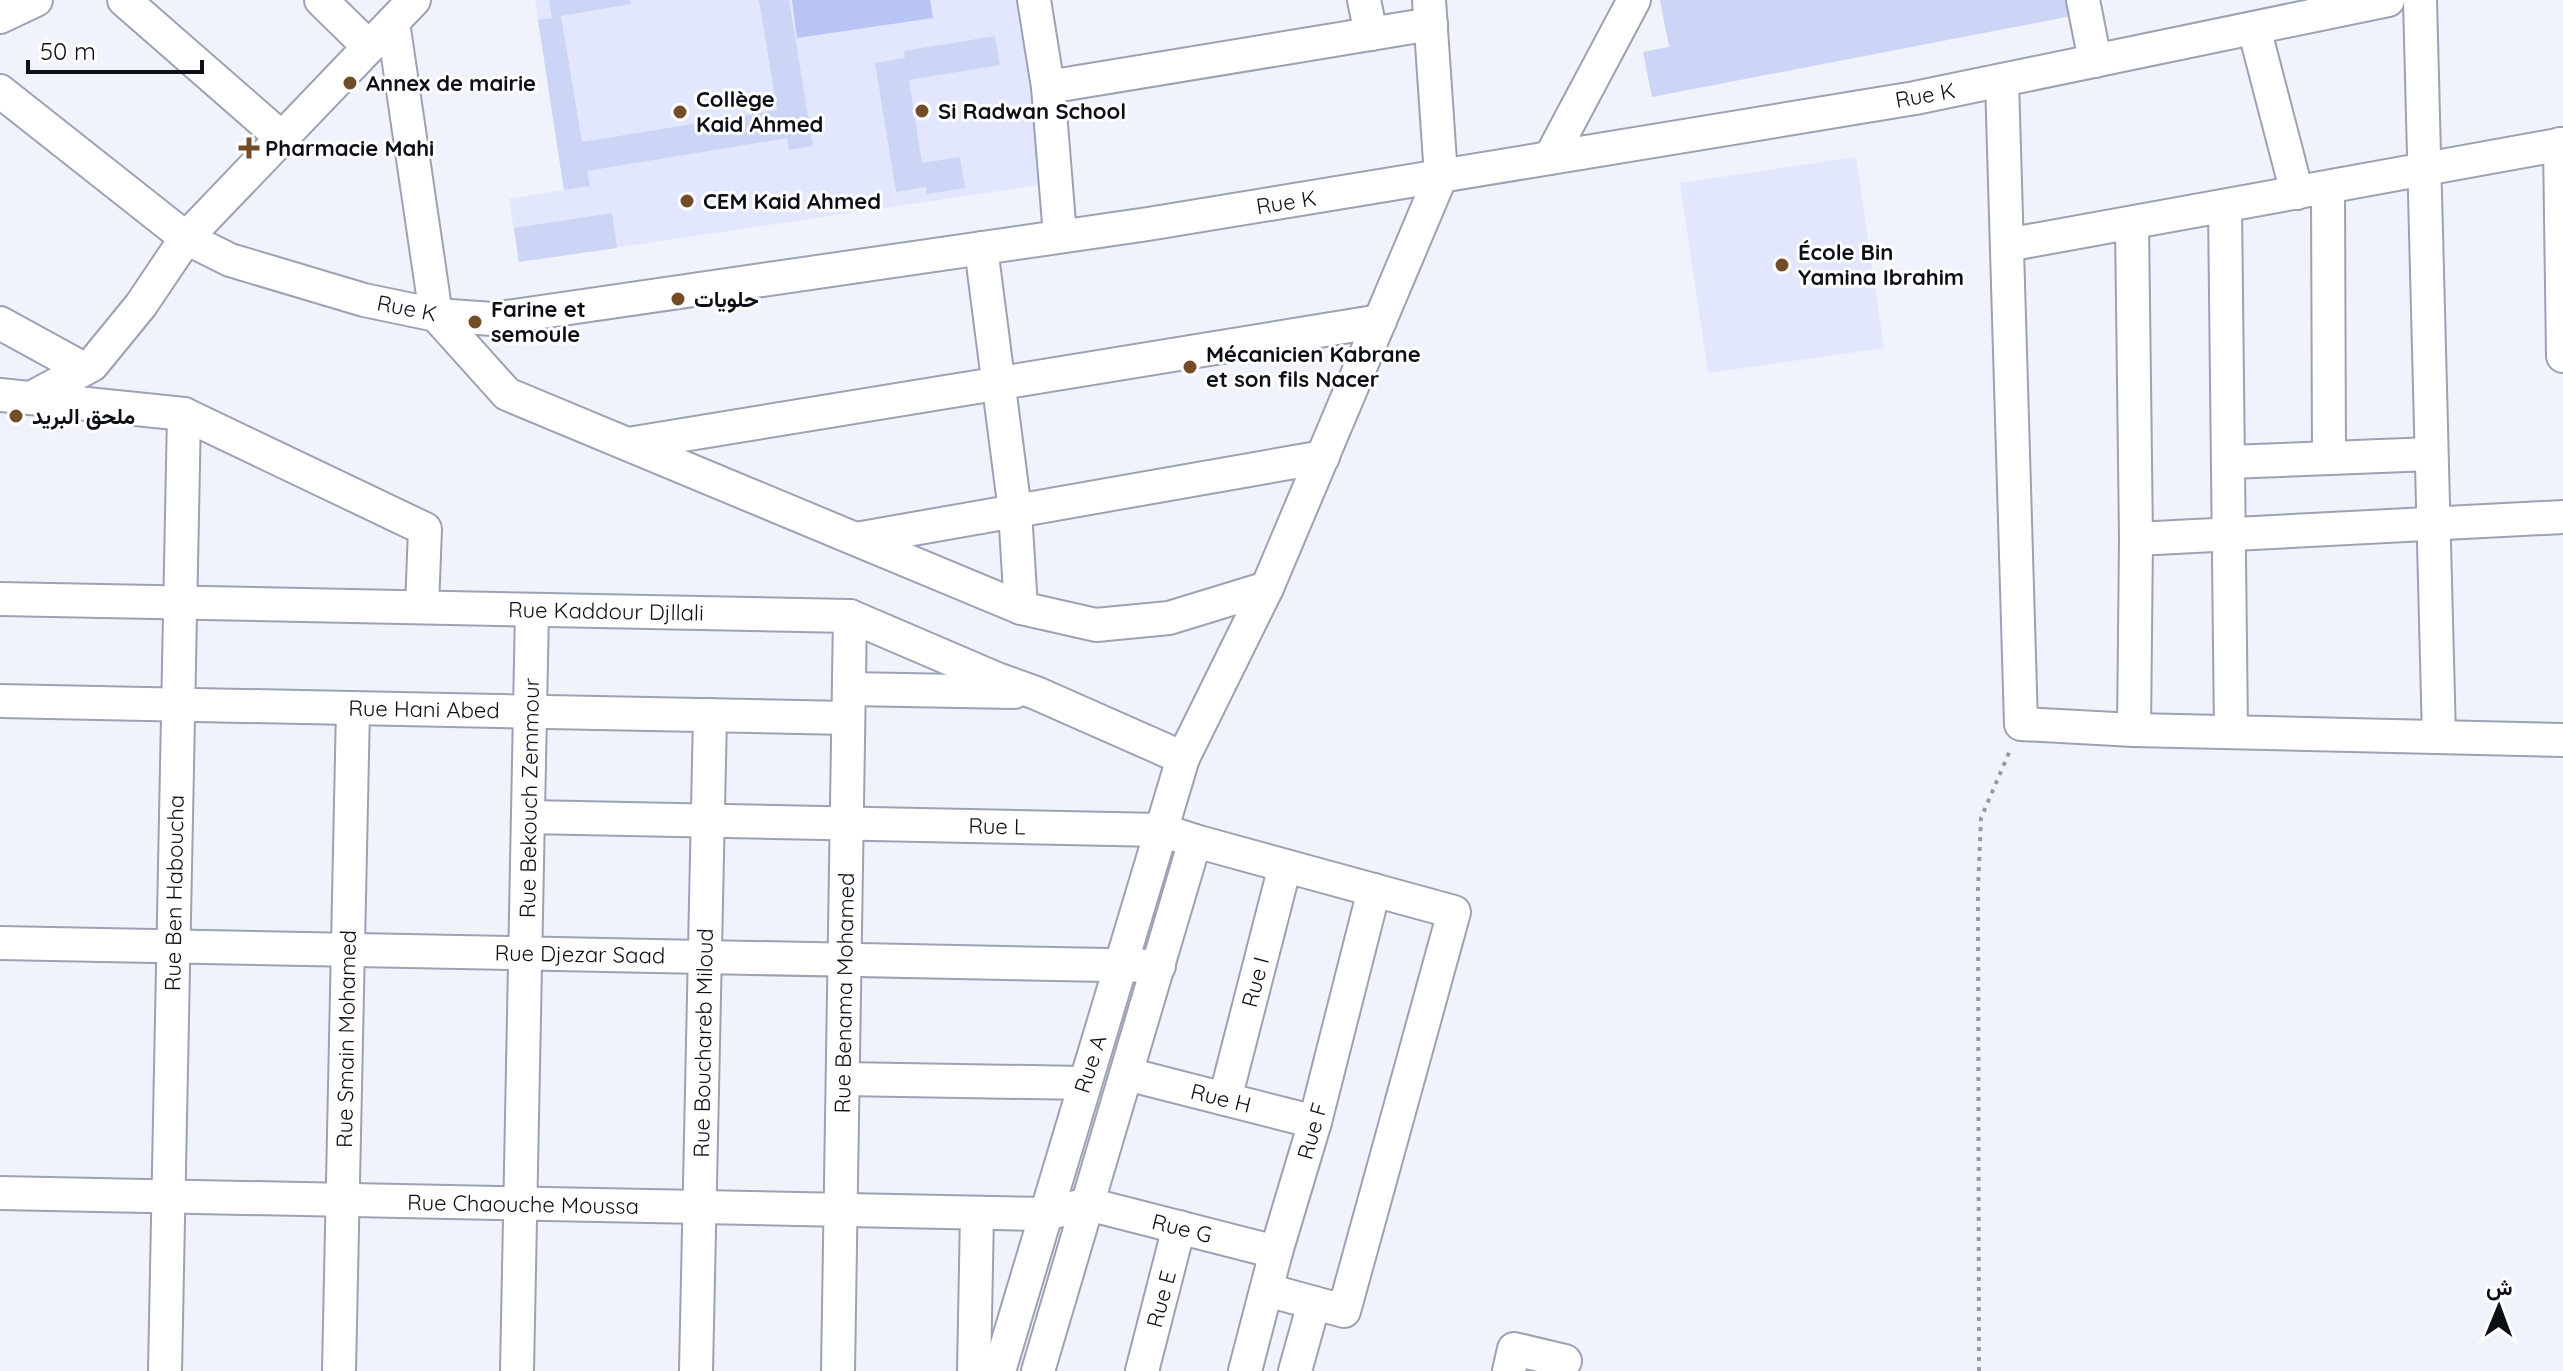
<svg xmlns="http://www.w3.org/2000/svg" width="2563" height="1371" font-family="Quicksand,Vazirmatn,sans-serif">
	<rect width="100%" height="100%" fill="#f1f3fc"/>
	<g fill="#e2e7fe">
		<path d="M535,0H1020L1047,184L519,262L509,199L564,190Z"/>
		<path d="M1856,157L1884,348L1708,373L1680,183Z"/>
	</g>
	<path fill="#b8c4f3" d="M792,0H930L933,18L797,38Z"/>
	<g fill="#ccd5f5">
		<path d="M549,0H630L631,4L561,16L582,142L777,110L759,0H789L813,146L789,150L787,138L587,171L590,186L564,190L538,20L552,18Z"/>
		<path d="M1660,0H2069L2072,16L1652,97L1643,52L1669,47Z"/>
		<path d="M995,36L1000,65L909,80L922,163L960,157L965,188L927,194L926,187L896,192L875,63L905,58L904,51Z"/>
		<path d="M612,213L617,248L519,262L514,228Z"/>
	</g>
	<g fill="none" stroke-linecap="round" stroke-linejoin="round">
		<defs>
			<g id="minor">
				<path d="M124,0L282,138"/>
				<path d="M321,0L369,47"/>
				<path d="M1034,0L1048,87L1060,236"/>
				<path d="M1364,0L1371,34"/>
				<path d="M2083,0L2095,61"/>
				<path d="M2420,0L2439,737"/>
				<path d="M0,17L36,0"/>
				<path d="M393,22L436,315L507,394L1021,608L1096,625L1169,618L1267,588L1441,176L1429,0"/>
				<path d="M2254,28L2297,193"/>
				<path d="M2002,81L2021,724L2134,730L2563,740"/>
				<path d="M1048,87L1431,24"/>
				<path d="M0,91L186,238L230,260L364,300L436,315L493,319L1148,224L1915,98L2388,0"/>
				<path d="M2560,144L2563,356"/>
				<path d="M1550,158L1634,0"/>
				<path d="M2328,188L2329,458"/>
				<path d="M2225,206L2231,732"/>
				<path d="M2132,224L2136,539L2134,730"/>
				<path d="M2007,245L2563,144"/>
				<path d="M981,248L1015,511L1021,608"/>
				<path d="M0,323L84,369"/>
				<path d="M0,395L184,414L425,529L422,607"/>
				<path d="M31,398L92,365L141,305L186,238L414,0"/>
				<path d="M628,444L1380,321"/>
				<path d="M2229,462L2431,454"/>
				<path d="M856,539L1323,457"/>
				<path d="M2136,539L2563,517"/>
				<path d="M0,599L850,616L997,679L1036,693L1183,758"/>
				<path d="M849,689L1014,692"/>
				<path d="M0,701L848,718"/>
				<path d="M528,817L1161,830L1195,841L1454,912L1344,1311L1267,1290"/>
				<path d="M0,943L1159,966"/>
				<path d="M1127,1074L1315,1122"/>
				<path d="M843,1079L1084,1083"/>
				<path d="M1225,1099L1285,866"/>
				<path d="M0,1193L1046,1214L1088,1204L1276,1252"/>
				<path d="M165,1371L184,414"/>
				<path d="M339,1371L353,708"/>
				<path d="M517,1371L532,610"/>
				<path d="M696,1371L710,715"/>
				<path d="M838,1371L850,616"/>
				<path d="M974,1371L977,1213"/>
				<path d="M999,1371L1183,758L1267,588"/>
				<path d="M1038,1371L1195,841"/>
				<path d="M1142,1371L1179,1227"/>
				<path d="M1245,1371L1276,1252L1315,1122L1374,890"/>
				<path d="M1295,1371L1314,1303"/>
				<path d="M1509,1371L1514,1349L1565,1361"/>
			</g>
		</defs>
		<use href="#minor" stroke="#9ca1b4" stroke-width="36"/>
		<path stroke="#999ba3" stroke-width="4" stroke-dasharray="4 6" stroke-linecap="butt" d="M1979,1371L1978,889L1981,818L2011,748"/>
		<use href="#minor" stroke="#fff" stroke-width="32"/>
	</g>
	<g fill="#724d28" stroke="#fff" stroke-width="3">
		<circle cx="350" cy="83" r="8"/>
		<circle cx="922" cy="111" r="8"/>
		<circle cx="680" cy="112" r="8"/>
		<path d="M245 136h8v8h8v8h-8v8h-8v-8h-8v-8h8z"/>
		<circle cx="687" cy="201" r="8"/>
		<circle cx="1782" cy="265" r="8"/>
		<circle cx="678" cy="299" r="8"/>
		<circle cx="475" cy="322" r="8"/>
		<circle cx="1190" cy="367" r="8"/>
		<circle cx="16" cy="416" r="8"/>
	</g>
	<g text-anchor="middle" stroke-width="6" stroke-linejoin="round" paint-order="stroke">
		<g font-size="22" font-weight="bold" fill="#0d0f16" stroke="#fff" text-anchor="start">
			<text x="366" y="91">Annex de mairie</text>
			<text x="696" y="107">Collège<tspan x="696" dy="25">Kaid Ahmed</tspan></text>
			<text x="938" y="119">Si Radwan School</text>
			<text x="265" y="156">Pharmacie Mahi</text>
			<text x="703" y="209">CEM Kaid Ahmed</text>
			<text x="1798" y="260">École Bin<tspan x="1798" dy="25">Yamina Ibrahim</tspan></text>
			<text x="694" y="307">حلويات</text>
			<text x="491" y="317">Farine et<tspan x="491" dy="25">semoule</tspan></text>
			<text x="1206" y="362">Mécanicien Kabrane<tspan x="1206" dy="25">et son fils Nacer</tspan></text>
			<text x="32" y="424">ملحق البريد</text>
		</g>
		<g font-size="22" fill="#0d0f16" stroke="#fff">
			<text transform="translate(1925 95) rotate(-10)" y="8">Rue K</text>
			<text transform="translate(1286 202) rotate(-9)" y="8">Rue K</text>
			<text transform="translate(407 308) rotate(11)" y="8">Rue K</text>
			<text transform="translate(606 611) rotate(1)" y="8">Rue Kaddour Djllali</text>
			<text transform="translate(424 709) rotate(1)" y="8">Rue Hani Abed</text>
			<text transform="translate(529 798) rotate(-89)" y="8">Rue Bekouch Zemmour</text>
			<text transform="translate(997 826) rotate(1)" y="8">Rue L</text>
			<text transform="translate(174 893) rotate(-89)" y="8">Rue Ben Haboucha</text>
			<text transform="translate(580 954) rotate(1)" y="8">Rue Djezar Saad</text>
			<text transform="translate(1255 982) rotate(-75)" y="8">Rue I</text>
			<text transform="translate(844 993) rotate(-89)" y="8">Rue Benama Mohamed</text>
			<text transform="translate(346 1039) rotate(-89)" y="8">Rue Smain Mohamed</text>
			<text transform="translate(703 1043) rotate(-89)" y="8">Rue Bouchareb Miloud</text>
			<text transform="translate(1090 1064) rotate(-72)" y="8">Rue A</text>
			<text transform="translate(1221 1098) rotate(14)" y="8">Rue H</text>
			<text transform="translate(1312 1131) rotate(-74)" y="8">Rue F</text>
			<text transform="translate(523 1204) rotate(1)" y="8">Rue Chaouche Moussa</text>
			<text transform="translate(1182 1228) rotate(14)" y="8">Rue G</text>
			<text transform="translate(1161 1299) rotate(-75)" y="8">Rue E</text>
		</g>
	</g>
	<g transform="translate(2499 1307) rotate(1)" stroke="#ffffff" stroke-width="6" paint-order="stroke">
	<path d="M0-6L14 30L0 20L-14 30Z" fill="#0d0f16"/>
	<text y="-12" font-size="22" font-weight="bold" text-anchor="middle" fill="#0d0f16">ش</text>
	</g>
	<path d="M28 60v12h174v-12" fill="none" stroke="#0d0f16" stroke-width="4"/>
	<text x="40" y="60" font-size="24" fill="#0d0f16" stroke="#ffffff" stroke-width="6" paint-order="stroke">50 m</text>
</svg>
